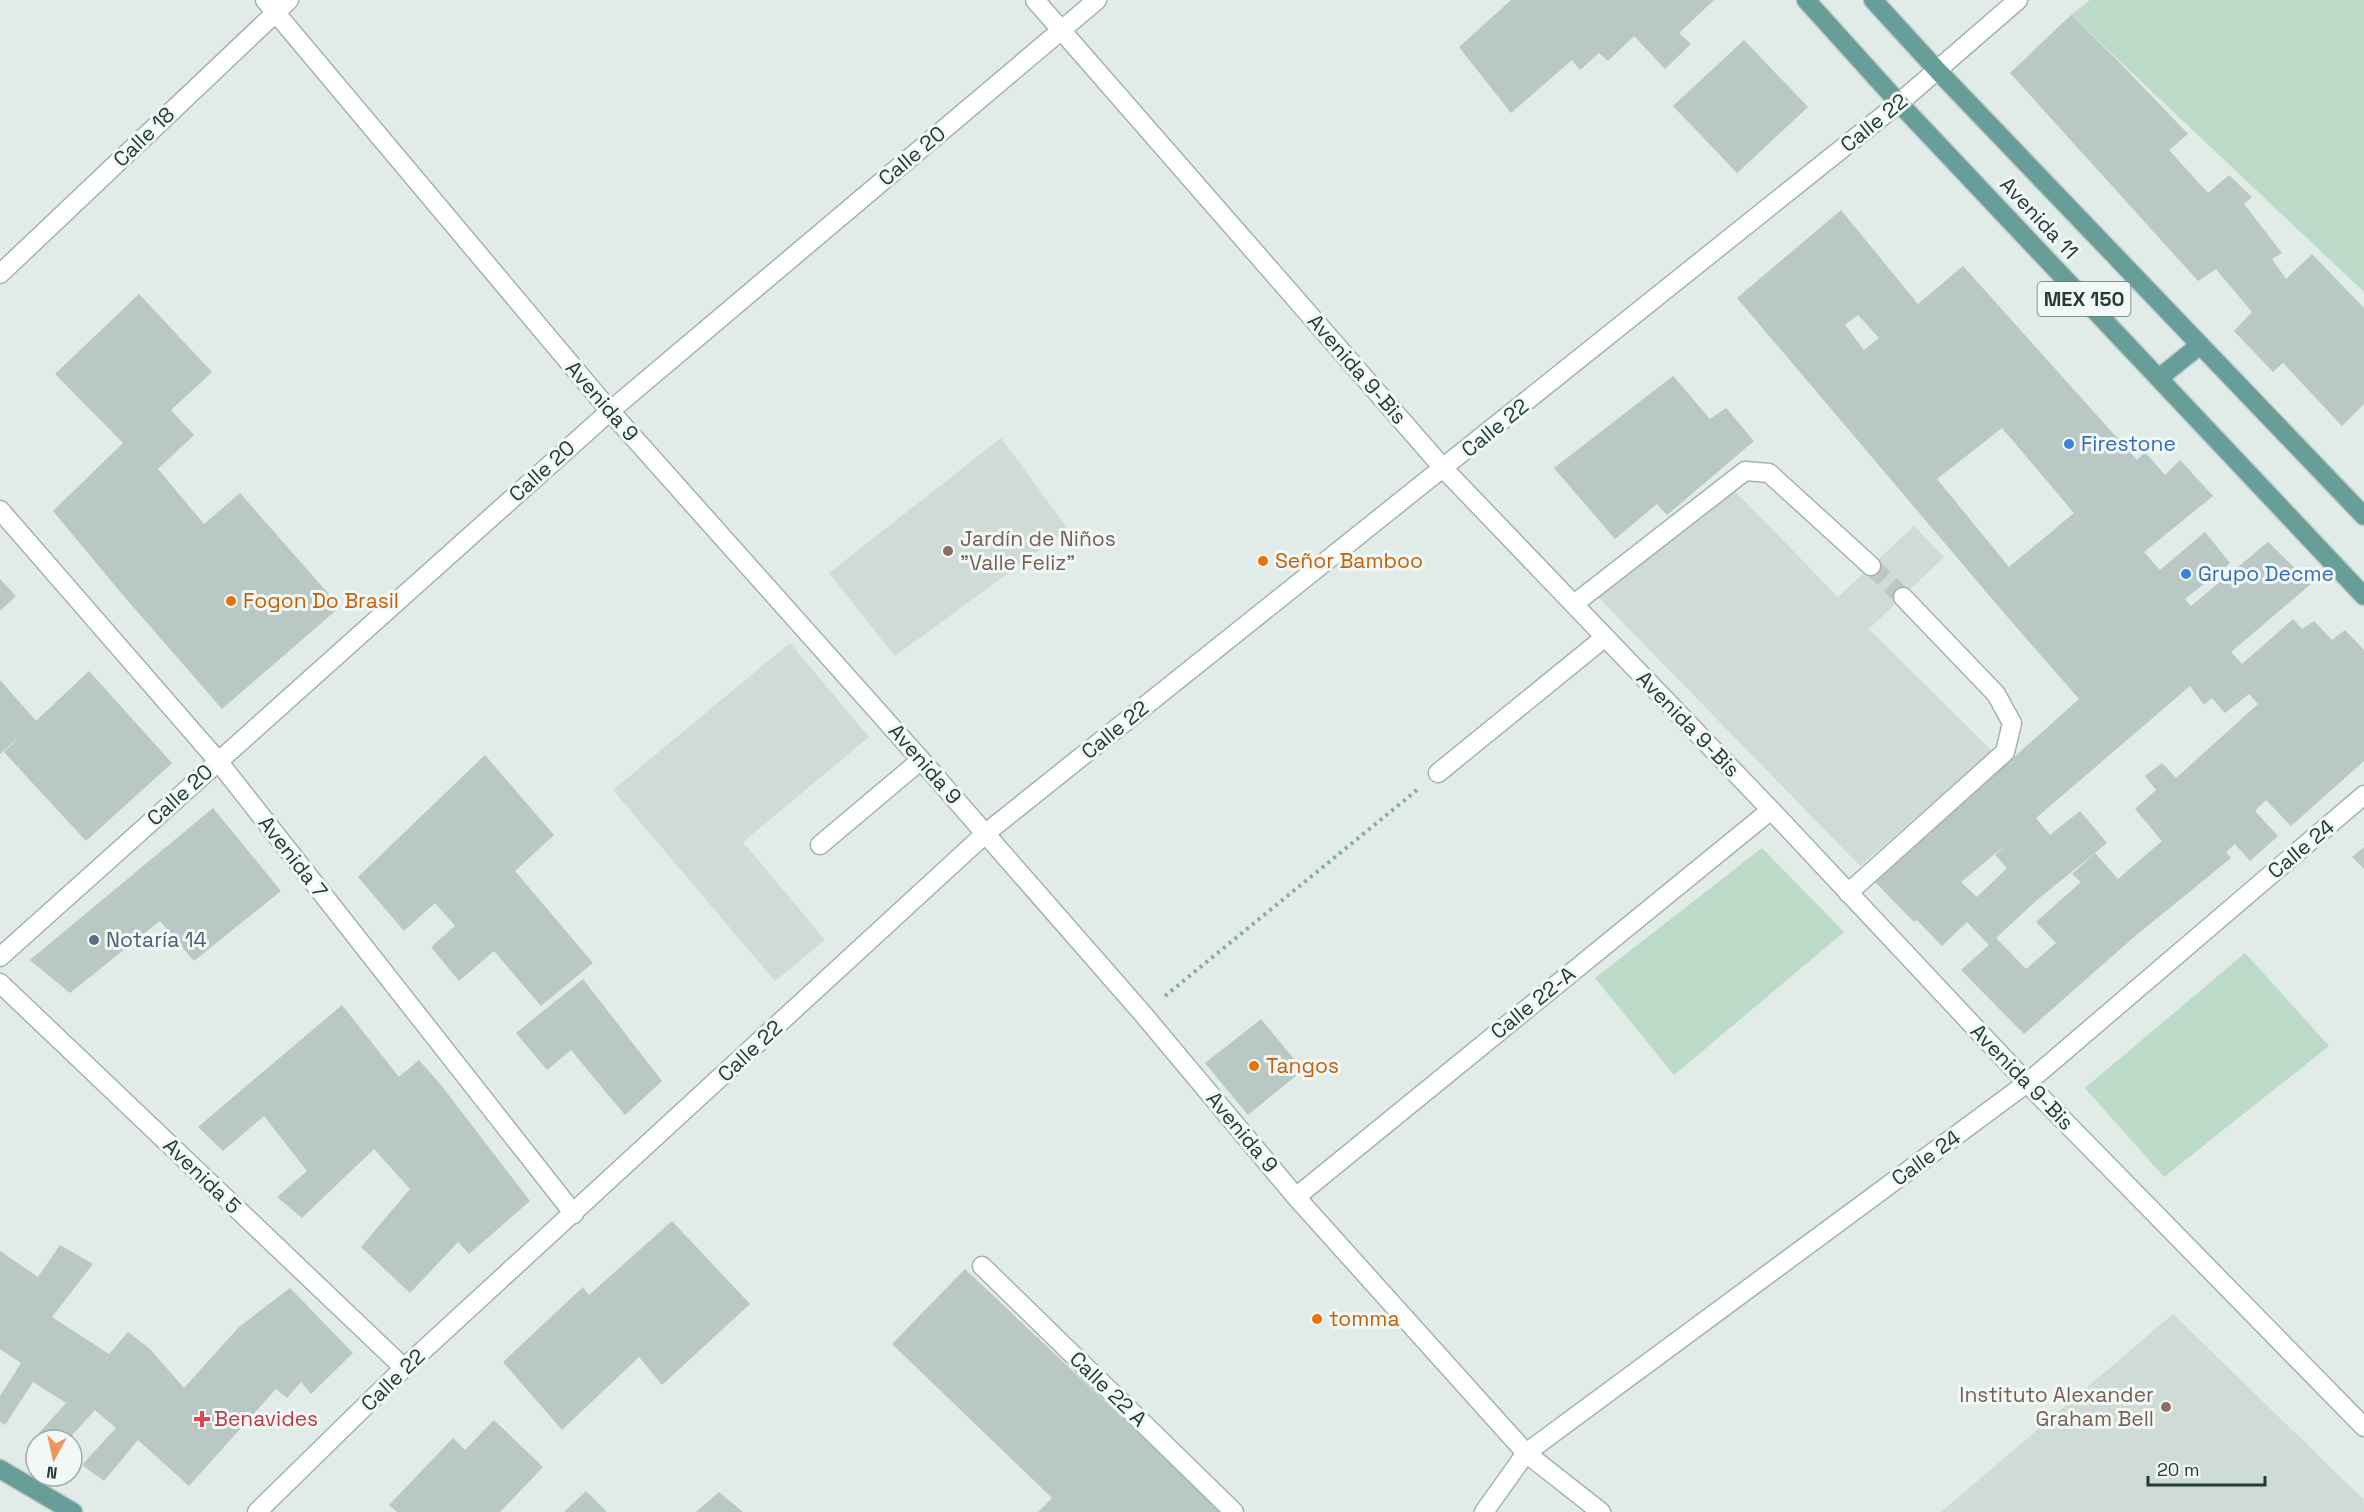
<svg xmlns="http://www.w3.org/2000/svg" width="2364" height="1512" font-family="'Space Grotesk',sans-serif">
	<rect width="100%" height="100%" fill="#e1ebe8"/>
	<g fill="#cfdbd7">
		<path d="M1001,438L1068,529L895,656L829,573Z"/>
		<path d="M1732,488L1838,597L1914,526L1944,557L1869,629L1992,751L1860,866L1596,595Z"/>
		<path d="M790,643L869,737L743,842L825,940L775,981L613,790Z"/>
		<path d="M2173,1314L2364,1500V1512H1941Z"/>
	</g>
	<g fill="#bbdbc8">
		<path d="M2090,0H2364V292L2071,15Z"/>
		<path d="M1762,848L1844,932L1674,1075L1595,978Z"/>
		<path d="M2245,953L2329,1046L2164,1177L2085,1088Z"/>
	</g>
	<g fill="#b9c8c4" fill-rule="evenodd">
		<path d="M1511,0H1714L1679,33L1691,44L1665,69L1634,36L1608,61L1599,53L1580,70L1572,60L1511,113L1459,47Z"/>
		<path d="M2071,15L2120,63L2188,134L2169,150L2208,193L2229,175L2252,197L2244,204L2282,253L2272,259L2286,279L2312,254L2364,308V404L2342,426L2283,363L2273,372L2234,331L2252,312L2216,269L2198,281L2010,73Z"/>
		<path d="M1744,40L1808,107L1737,173L1673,106Z"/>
		<path d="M1841,210L1918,304L1963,266L2137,460L2145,452L2165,475L2180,460L2213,496L2144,552L2160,570L2205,532L2230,563L2185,599L2191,606L2268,542L2311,584L2231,652L2242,664L2293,619L2302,629L2314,621L2332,640L2345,630L2364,650V761L2291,826L2266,800L2255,811L2278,836L2250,861L2235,844L2226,852L2231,858L2134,937L2024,1034L1961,970L1989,945L1967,922L1942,946L1917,920L1914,922L1875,882L2079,699L2004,613L1737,298ZM1858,315L1879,338L1864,350L1845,325ZM2002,428L2074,513L2009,567L1937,479ZM2190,686L2204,705L2212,698L2225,713L2249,694L2258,704L2176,778L2162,763L2145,776L2156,790L2135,809L2162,841L2118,879L2095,853L2072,874L2081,882L2036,922L2056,943L2026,969L1996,938L2037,900L2107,843L2080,811L2050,835L2036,818ZM2008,843L1995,855L2007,868L1977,897L1961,882Z"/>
		<path d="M139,294L212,372L171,410L194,435L158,469L204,524L240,493L340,607L222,709L122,594L53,511L123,443L55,374Z"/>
		<path d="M1673,376L1710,419L1726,408L1754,441L1667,515L1657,504L1615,539L1554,468Z"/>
		<path d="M0,579L16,596L0,611Z"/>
		<path d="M89,671L172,763L86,841L4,752L21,735L0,754V680L36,721Z"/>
		<path d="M485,755L554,835L515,871L593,963L541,1006L494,951L459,981L431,947L455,926L435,903L404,931L358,877Z"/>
		<path d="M213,808L281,891L194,961L160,921L70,993L30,960Z"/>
		<path d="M2364,847V869L2352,857Z"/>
		<path d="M583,979L662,1081L625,1115L571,1050L547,1070L516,1033Z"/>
		<path d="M342,1005L399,1077L419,1060L441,1085L530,1201L469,1254L458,1242L410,1293L361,1247L410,1189L374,1149L302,1218L277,1197L307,1171L264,1116L223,1151L198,1127Z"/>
		<path d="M1261,1019L1303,1070L1248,1115L1205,1063Z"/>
		<path d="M672,1221L750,1304L662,1385L635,1352L639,1357L562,1430L503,1362L583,1287L589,1295Z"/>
		<path d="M60,1245L93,1264L52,1317L109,1354L128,1332L150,1349L184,1388L239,1327L290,1288L353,1353L311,1394L301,1382L287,1398L276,1389L189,1486L138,1440L104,1481L82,1465L116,1428L95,1410L68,1440H49L39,1433L66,1403L33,1382L5,1425L0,1422V1396L21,1363L0,1349V1251L38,1277Z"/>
		<path d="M965,1269L1167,1460L1219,1512H1038L1052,1498L892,1344Z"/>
		<path d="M494,1420L543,1467L500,1512H397L389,1505L453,1438L465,1450Z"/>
		<path d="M586,1491L607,1512H564Z"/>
		<path d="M719,1492L743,1512H696Z"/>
	</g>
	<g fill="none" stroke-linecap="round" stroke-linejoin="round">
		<path stroke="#bbc8c5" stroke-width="18" stroke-dasharray="18 9" stroke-linecap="butt" d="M1871,566L1903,597"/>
		<defs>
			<g id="minor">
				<path d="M265,0L610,411L921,760L1143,1014L1296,1197L1526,1453L1601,1512"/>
				<path d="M1035,0L1444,469L1771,810L2027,1083L2364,1427"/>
				<path d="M0,274L289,0"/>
				<path d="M0,510L218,761L574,1214"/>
				<path d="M1574,604L1745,471L1769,473L1871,566"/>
				<path d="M1438,773L1604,638"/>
				<path d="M820,845L921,760"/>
				<path d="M1848,893L2005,752L2012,723L1996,694L1903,597"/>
				<path d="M0,957L610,411L1097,0"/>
				<path d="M0,983L404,1368"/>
				<path d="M1296,1197L1771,810"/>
				<path d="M982,1266L1234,1512"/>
				<path d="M257,1512L404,1368L986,833L1899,103L2018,0"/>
				<path d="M1484,1512L1526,1453L2027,1083L2364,795"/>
			</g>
			<g id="major">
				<path d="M1806,0L1899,103L2364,596"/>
				<path d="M1873,0L1938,71L2364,516"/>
				<path d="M2159,378L2200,345"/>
				<path d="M0,1469L73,1512"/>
			</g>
		</defs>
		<use href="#minor" stroke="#a4b3b0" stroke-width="21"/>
		<use href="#major" stroke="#c1c8c7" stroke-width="21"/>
		<path stroke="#83ada6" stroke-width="4" stroke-dasharray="3 4.5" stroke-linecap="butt" d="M1165,996L1417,790"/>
		<use href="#minor" stroke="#fff" stroke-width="18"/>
		<use href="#major" stroke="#679e99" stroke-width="18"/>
	</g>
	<g fill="#3f7fe0" stroke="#f1f8f5" stroke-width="2">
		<circle cx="2069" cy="444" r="6"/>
		<circle cx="2186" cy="574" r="6"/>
	</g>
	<g fill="#8d6e63" stroke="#f1f8f5" stroke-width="2">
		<circle cx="948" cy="551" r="6"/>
		<circle cx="2166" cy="1407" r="6"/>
	</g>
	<g fill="#e8710a" stroke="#f1f8f5" stroke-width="2">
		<circle cx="1263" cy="561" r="6"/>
		<circle cx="231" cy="601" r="6"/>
		<circle cx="1254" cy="1066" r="6"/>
		<circle cx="1317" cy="1319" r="6"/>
	</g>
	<circle fill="#5c6f8a" stroke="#f1f8f5" stroke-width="2" cx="94" cy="940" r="6"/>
	<path fill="#e0444e" stroke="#f1f8f5" stroke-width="2" d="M199 1410h6v6h6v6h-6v6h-6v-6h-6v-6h6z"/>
	<g text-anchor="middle" stroke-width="6" stroke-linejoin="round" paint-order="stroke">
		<rect fill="#f1f8f5" stroke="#607471" stroke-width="1.5" x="2037.5" y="282" width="93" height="34" rx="4.5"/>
		<g font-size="20" font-weight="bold" fill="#223b38">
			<text x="2084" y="306">MEX 150</text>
		</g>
		<g font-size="21" fill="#223b38" stroke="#f1f8f5">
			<text transform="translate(1874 123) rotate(-39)" y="7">Calle 22</text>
			<text transform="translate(144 137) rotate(-44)" y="7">Calle 18</text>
			<text transform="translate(912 156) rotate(-40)" y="7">Calle 20</text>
			<text transform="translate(2039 218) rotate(47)" y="7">Avenida 11</text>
			<text transform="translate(1357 369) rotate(49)" y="7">Avenida 9-Bis</text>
			<text transform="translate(602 401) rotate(49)" y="7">Avenida 9</text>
			<text transform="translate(1495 428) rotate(-39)" y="7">Calle 22</text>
			<text transform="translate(542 471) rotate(-42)" y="7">Calle 20</text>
			<text transform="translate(1688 724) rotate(46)" y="7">Avenida 9-Bis</text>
			<text transform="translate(1115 730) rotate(-39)" y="7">Calle 22</text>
			<text transform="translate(925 764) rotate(49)" y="7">Avenida 9</text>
			<text transform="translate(180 795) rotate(-42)" y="7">Calle 20</text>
			<text transform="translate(2301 849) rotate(-40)" y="7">Calle 24</text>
			<text transform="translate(293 857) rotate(52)" y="7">Avenida 7</text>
			<text transform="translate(1533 1003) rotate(-39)" y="7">Calle 22-A</text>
			<text transform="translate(750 1051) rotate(-43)" y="7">Calle 22</text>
			<text transform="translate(2022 1077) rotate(46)" y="7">Avenida 9-Bis</text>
			<text transform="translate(1242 1132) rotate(50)" y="7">Avenida 9</text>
			<text transform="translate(1926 1158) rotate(-36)" y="7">Calle 24</text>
			<text transform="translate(202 1176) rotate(44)" y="7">Avenida 5</text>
			<text transform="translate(393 1380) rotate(-44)" y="7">Calle 22</text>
			<text transform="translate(1108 1389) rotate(44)" y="7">Calle 22 A</text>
		</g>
		<g font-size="21" fill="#366cbe" stroke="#f1f8f5" text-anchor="start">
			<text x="2081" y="451">Firestone</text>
			<text x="2198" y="581">Grupo Decme</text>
		</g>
		<g font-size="21" fill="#785e54" stroke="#f1f8f5" text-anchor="start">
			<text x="960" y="546">Jardín de Niños<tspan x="960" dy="24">"Valle Feliz"</tspan></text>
			<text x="2154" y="1402" text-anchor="end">Instituto Alexander<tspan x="2154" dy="24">Graham Bell</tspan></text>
		</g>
		<g font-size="21" fill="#c56008" stroke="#f1f8f5" text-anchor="start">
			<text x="1275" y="568">Señor Bamboo</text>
			<text x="243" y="608">Fogon Do Brasil</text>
			<text x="1266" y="1073">Tangos</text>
			<text x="1329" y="1326">tomma</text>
		</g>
		<g font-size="21" fill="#4e5e75" stroke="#f1f8f5" text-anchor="start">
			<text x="106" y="947">Notaría 14</text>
		</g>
		<g font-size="21" fill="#be3a42" stroke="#f1f8f5" text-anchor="start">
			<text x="214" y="1426">Benavides</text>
		</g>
	</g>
	<g transform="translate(54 1458) rotate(188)"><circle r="28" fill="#f1f8f5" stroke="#9eaca9" stroke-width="1.5"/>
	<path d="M0-4.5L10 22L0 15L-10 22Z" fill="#eb975e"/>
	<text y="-9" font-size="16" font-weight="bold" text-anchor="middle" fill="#223b38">N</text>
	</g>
	<path d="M2148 1476v9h117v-9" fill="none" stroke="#223b38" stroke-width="3"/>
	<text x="2157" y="1476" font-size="18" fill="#223b38" stroke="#f1f8f5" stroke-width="4.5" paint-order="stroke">20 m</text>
</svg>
